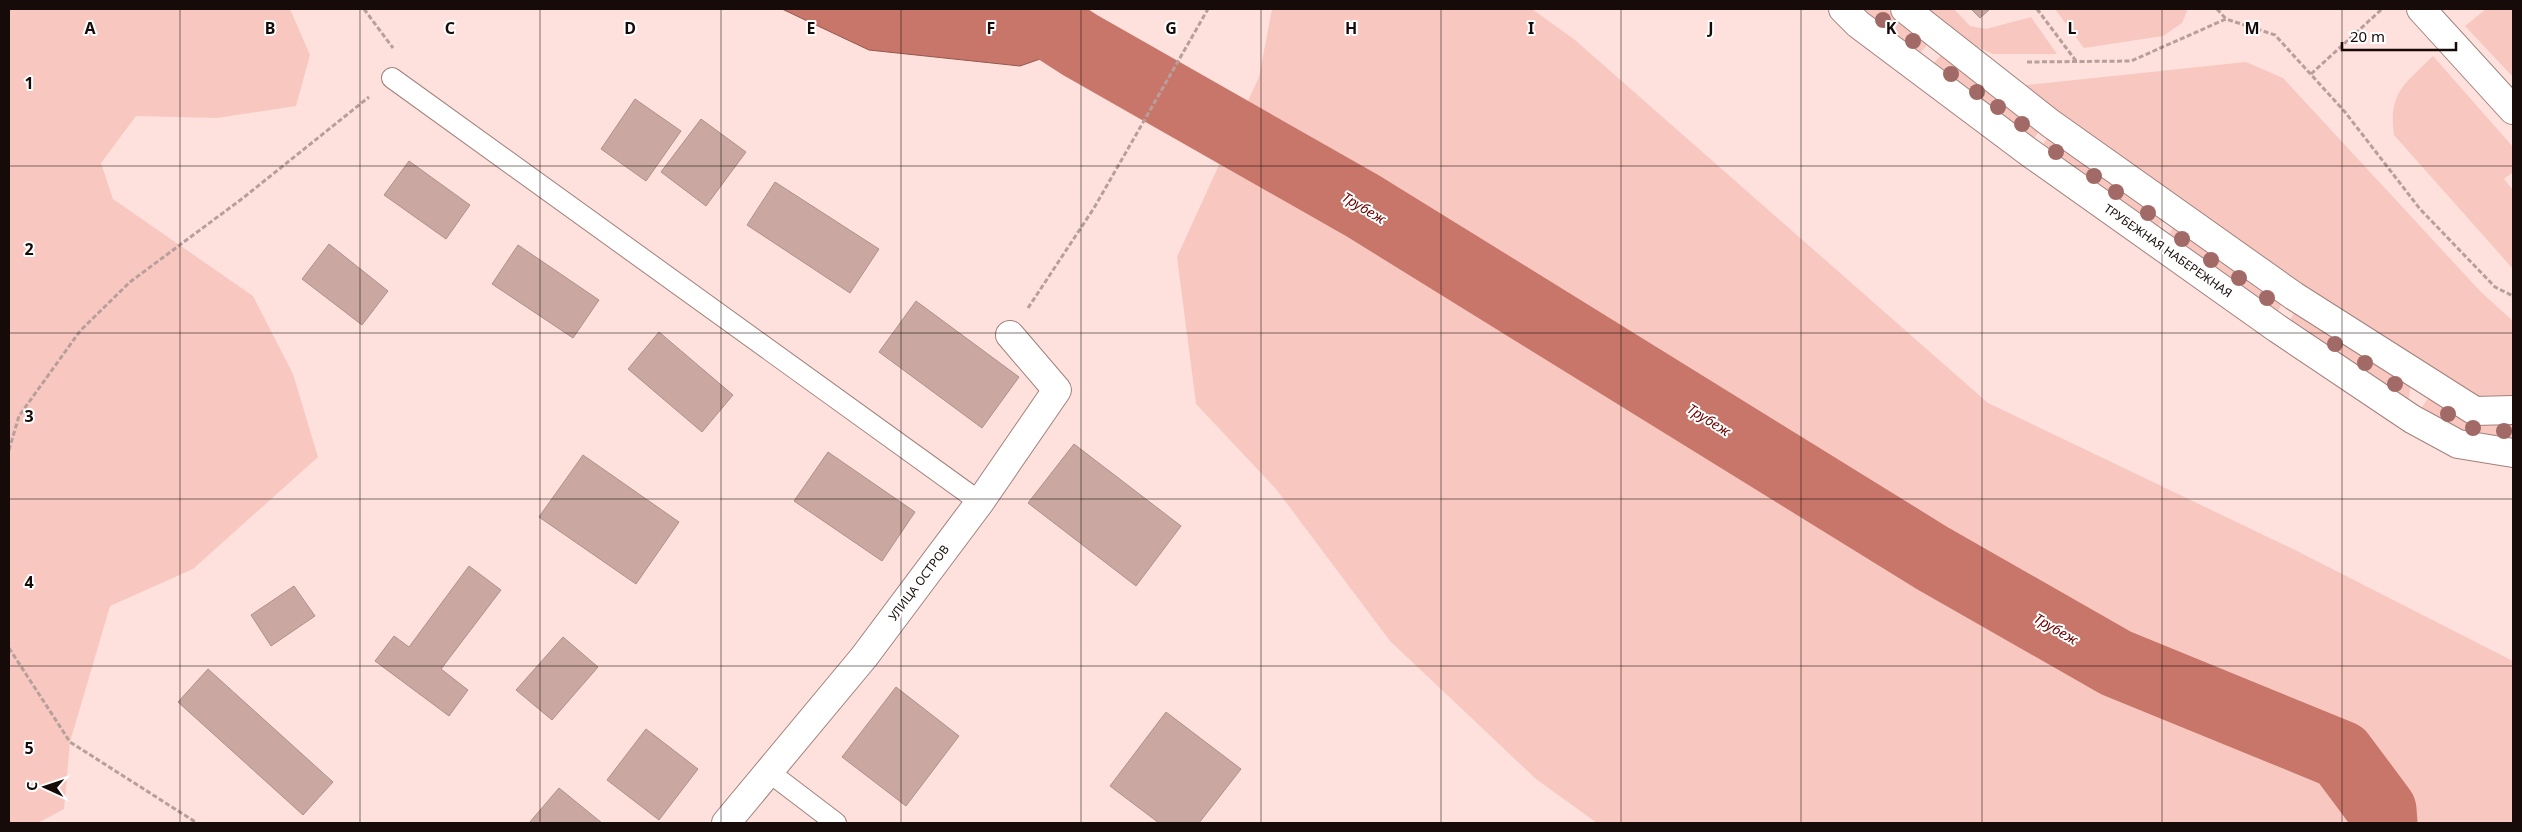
<svg xmlns="http://www.w3.org/2000/svg" width="2522" height="832" font-family="'Noto Sans',sans-serif">
	<rect width="100%" height="100%" fill="#fee1dc"/>
	<g fill="#f8c8c0">
		<path d="M9,9H290L310,55L296,106L217,118L136,116L101,163L113,199L253,296L293,374L318,457L193,569L110,606L70,742L64,809L38,823H9Z"/>
		<path d="M1272,9H1532L1575,40L1988,403L2295,550L2513,661V823H1597L1536,779L1390,641L1276,489L1196,404L1177,257L1259,77Z"/>
		<path d="M1860,9H1887L1931,41L1917,56Z"/>
		<path d="M1924,9H1954L1970,26L1986,29L2031,17L2057,54H1993L1966,42Z"/>
		<path d="M2055,9H2188L2182,23L2163,36L2084,48Z"/>
		<path d="M2486,9H2513V77L2465,26Z"/>
		<path d="M1942,54L2043,125L2031,143L1930,67Z"/>
		<path d="M2433,56L2513,147V172L2504,179L2513,190V269L2394,135C2388,92 2405,84 2433,56Z"/>
		<path d="M2246,62L2283,78L2481,292L2513,321V403L2480,402L2296,291L2017,86Z"/>
		<path d="M2050,133L2167,213L2156,230L2039,151Z"/>
		<path d="M2178,220L2285,298L2274,318L2164,242Z"/>
		<path d="M2297,306L2412,380L2407,407L2287,327Z"/>
		<path d="M2430,395L2513,420V443L2463,438L2419,412Z"/>
	</g>
	<path fill="#c8766a" stroke="#93564d" d="M782,9H1062L1081,25L1080,45L1020,66L869,50Z"/>
	<g fill="none" stroke-linecap="round" stroke-linejoin="round">
		<path stroke="#c8766a" stroke-width="69" d="M1024,9L1080,45L1363,206L1932,558L2116,663L2341,755L2382,810L2383,823"/>
	</g>
	<g fill="#caa7a1" stroke="#b1908a">
		<path d="M1971,9H1990L1980,18Z"/>
		<path d="M635,99L681,131L646,181L601,149Z"/>
		<path d="M701,119L746,152L706,206L661,172Z"/>
		<path d="M409,161L470,205L446,239L384,195Z"/>
		<path d="M775,182L879,249L850,293L747,225Z"/>
		<path d="M329,244L388,291L362,325L302,279Z"/>
		<path d="M518,245L599,300L573,338L492,284Z"/>
		<path d="M916,301L1019,377L982,428L879,352Z"/>
		<path d="M659,332L733,395L702,432L628,369Z"/>
		<path d="M1074,444L1181,526L1136,586L1028,503Z"/>
		<path d="M828,452L915,512L882,561L794,501Z"/>
		<path d="M583,455L679,522L636,584L539,517Z"/>
		<path d="M469,566L501,590L441,669L468,690L449,716L375,661L394,636L409,647Z"/>
		<path d="M294,586L315,616L271,646L251,615Z"/>
		<path d="M563,637L598,667L552,720L516,690Z"/>
		<path d="M208,669L333,782L303,815L178,702Z"/>
		<path d="M896,687L959,736L906,806L842,757Z"/>
		<path d="M1166,712L1241,769L1199,823H1159L1110,786Z"/>
		<path d="M646,729L698,769L659,820L607,780Z"/>
		<path d="M559,788L602,823H529Z"/>
	</g>
	<g fill="none" stroke-linecap="round" stroke-linejoin="round">
		<defs>
			<g id="lane">
				<path d="M392,78L980,502"/>
				<path d="M769,772L836,823"/>
			</g>
			<g id="street">
				<path d="M1843,9L1858,24L2030,153L2278,329L2412,419L2458,444L2513,453"/>
				<path d="M1905,9L2050,123L2294,296L2475,411L2513,410"/>
				<path d="M2421,9L2513,110"/>
				<path d="M726,823L864,657L980,502L1057,390L1010,335"/>
			</g>
		</defs>
		<use href="#lane" stroke="#a2817c" stroke-width="22"/>
		<use href="#street" stroke="#a2817c" stroke-width="30"/>
		<g stroke="#b79f9b" stroke-width="3" stroke-dasharray="5 2.5" stroke-linecap="butt">
			<path d="M364,9L393,48"/>
			<path d="M2037,9L2076,61"/>
			<path d="M2217,9L2226,19"/>
			<path d="M2027,62L2131,61L2226,19L2275,35L2345,112L2420,209L2495,287L2513,296"/>
			<path d="M2311,74L2382,9"/>
			<path d="M1028,308L1094,208L1208,9"/>
			<path d="M9,450L19,416L80,331L130,282L243,198L369,97"/>
			<path d="M9,648L70,742L197,823"/>
		</g>
		<use href="#lane" stroke="#fff" stroke-width="20"/>
		<use href="#street" stroke="#fff" stroke-width="28"/>
	</g>
	<g fill="#a16a66">
		<circle cx="1883" cy="20" r="8"/>
		<circle cx="1913" cy="41" r="8"/>
		<circle cx="1951" cy="74" r="8"/>
		<circle cx="1977" cy="92" r="8"/>
		<circle cx="1998" cy="107" r="8"/>
		<circle cx="2022" cy="124" r="8"/>
		<circle cx="2056" cy="152" r="8"/>
		<circle cx="2094" cy="176" r="8"/>
		<circle cx="2116" cy="192" r="8"/>
		<circle cx="2148" cy="213" r="8"/>
		<circle cx="2182" cy="239" r="8"/>
		<circle cx="2211" cy="260" r="8"/>
		<circle cx="2239" cy="278" r="8"/>
		<circle cx="2267" cy="298" r="8"/>
		<circle cx="2335" cy="344" r="8"/>
		<circle cx="2365" cy="363" r="8"/>
		<circle cx="2395" cy="384" r="8"/>
		<circle cx="2448" cy="414" r="8"/>
		<circle cx="2473" cy="428" r="8"/>
		<circle cx="2504" cy="431" r="8"/>
	</g>
	<path fill="none" stroke="#160b09" stroke-width="1" stroke-opacity="0.55" d="M180,9V823M360,9V823M540,9V823M721,9V823M901,9V823M1081,9V823M1261,9V823M1441,9V823M1621,9V823M1801,9V823M1982,9V823M2162,9V823M2342,9V823M9,166H2513M9,333H2513M9,499H2513M9,666H2513"/>
	<g text-anchor="middle" stroke-width="4" stroke-linejoin="round" paint-order="stroke">
		<g font-size="12" fill="#160b09" stroke="#fff">
			<text transform="translate(2168 251) rotate(35)" y="4">ТРУБЕЖНАЯ НАБЕРЕЖНАЯ</text>
			<text transform="translate(919 583) rotate(-53)" y="4">УЛИЦА ОСТРОВ</text>
		</g>
		<g font-size="14" font-style="italic" fill="#6c0402" stroke="#fff">
			<text transform="translate(1364 208) rotate(31)" y="5">Трубеж</text>
			<text transform="translate(1709 420) rotate(32)" y="5">Трубеж</text>
			<text transform="translate(2056 629) rotate(30)" y="5">Трубеж</text>
		</g>
	</g>
	<g font-size="16" text-anchor="middle" font-weight="bold" fill="#160b09" stroke="#fff" stroke-width="4" stroke-linejoin="round" paint-order="stroke">
		<text x="90" y="34">A</text>
		<text x="270" y="34">B</text>
		<text x="450" y="34">C</text>
		<text x="630" y="34">D</text>
		<text x="811" y="34">E</text>
		<text x="991" y="34">F</text>
		<text x="1171" y="34">G</text>
		<text x="1351" y="34">H</text>
		<text x="1531" y="34">I</text>
		<text x="1711" y="34">J</text>
		<text x="1891" y="34">K</text>
		<text x="2072" y="34">L</text>
		<text x="2252" y="34">M</text>
		<text x="29" y="89">1</text>
		<text x="29" y="255">2</text>
		<text x="29" y="422">3</text>
		<text x="29" y="588">4</text>
		<text x="29" y="754">5</text>
	</g>
	<rect width="2522" height="832" fill="none" stroke="#160b09" stroke-width="20"/>
	<g transform="translate(45 787) rotate(273)" stroke="#ffffff" stroke-width="4" paint-order="stroke">
	<path d="M0-4L9 19L0 12L-9 19Z" fill="#160b09"/>
	<text y="-8" font-size="14" font-weight="bold" text-anchor="middle" fill="#160b09">С</text>
	</g>
	<path d="M2342 42v8h114v-8" fill="none" stroke="#160b09" stroke-width="2.5"/>
	<text x="2350" y="42" font-size="15" fill="#160b09" stroke="#ffffff" stroke-width="4" paint-order="stroke">20 m</text>
</svg>
